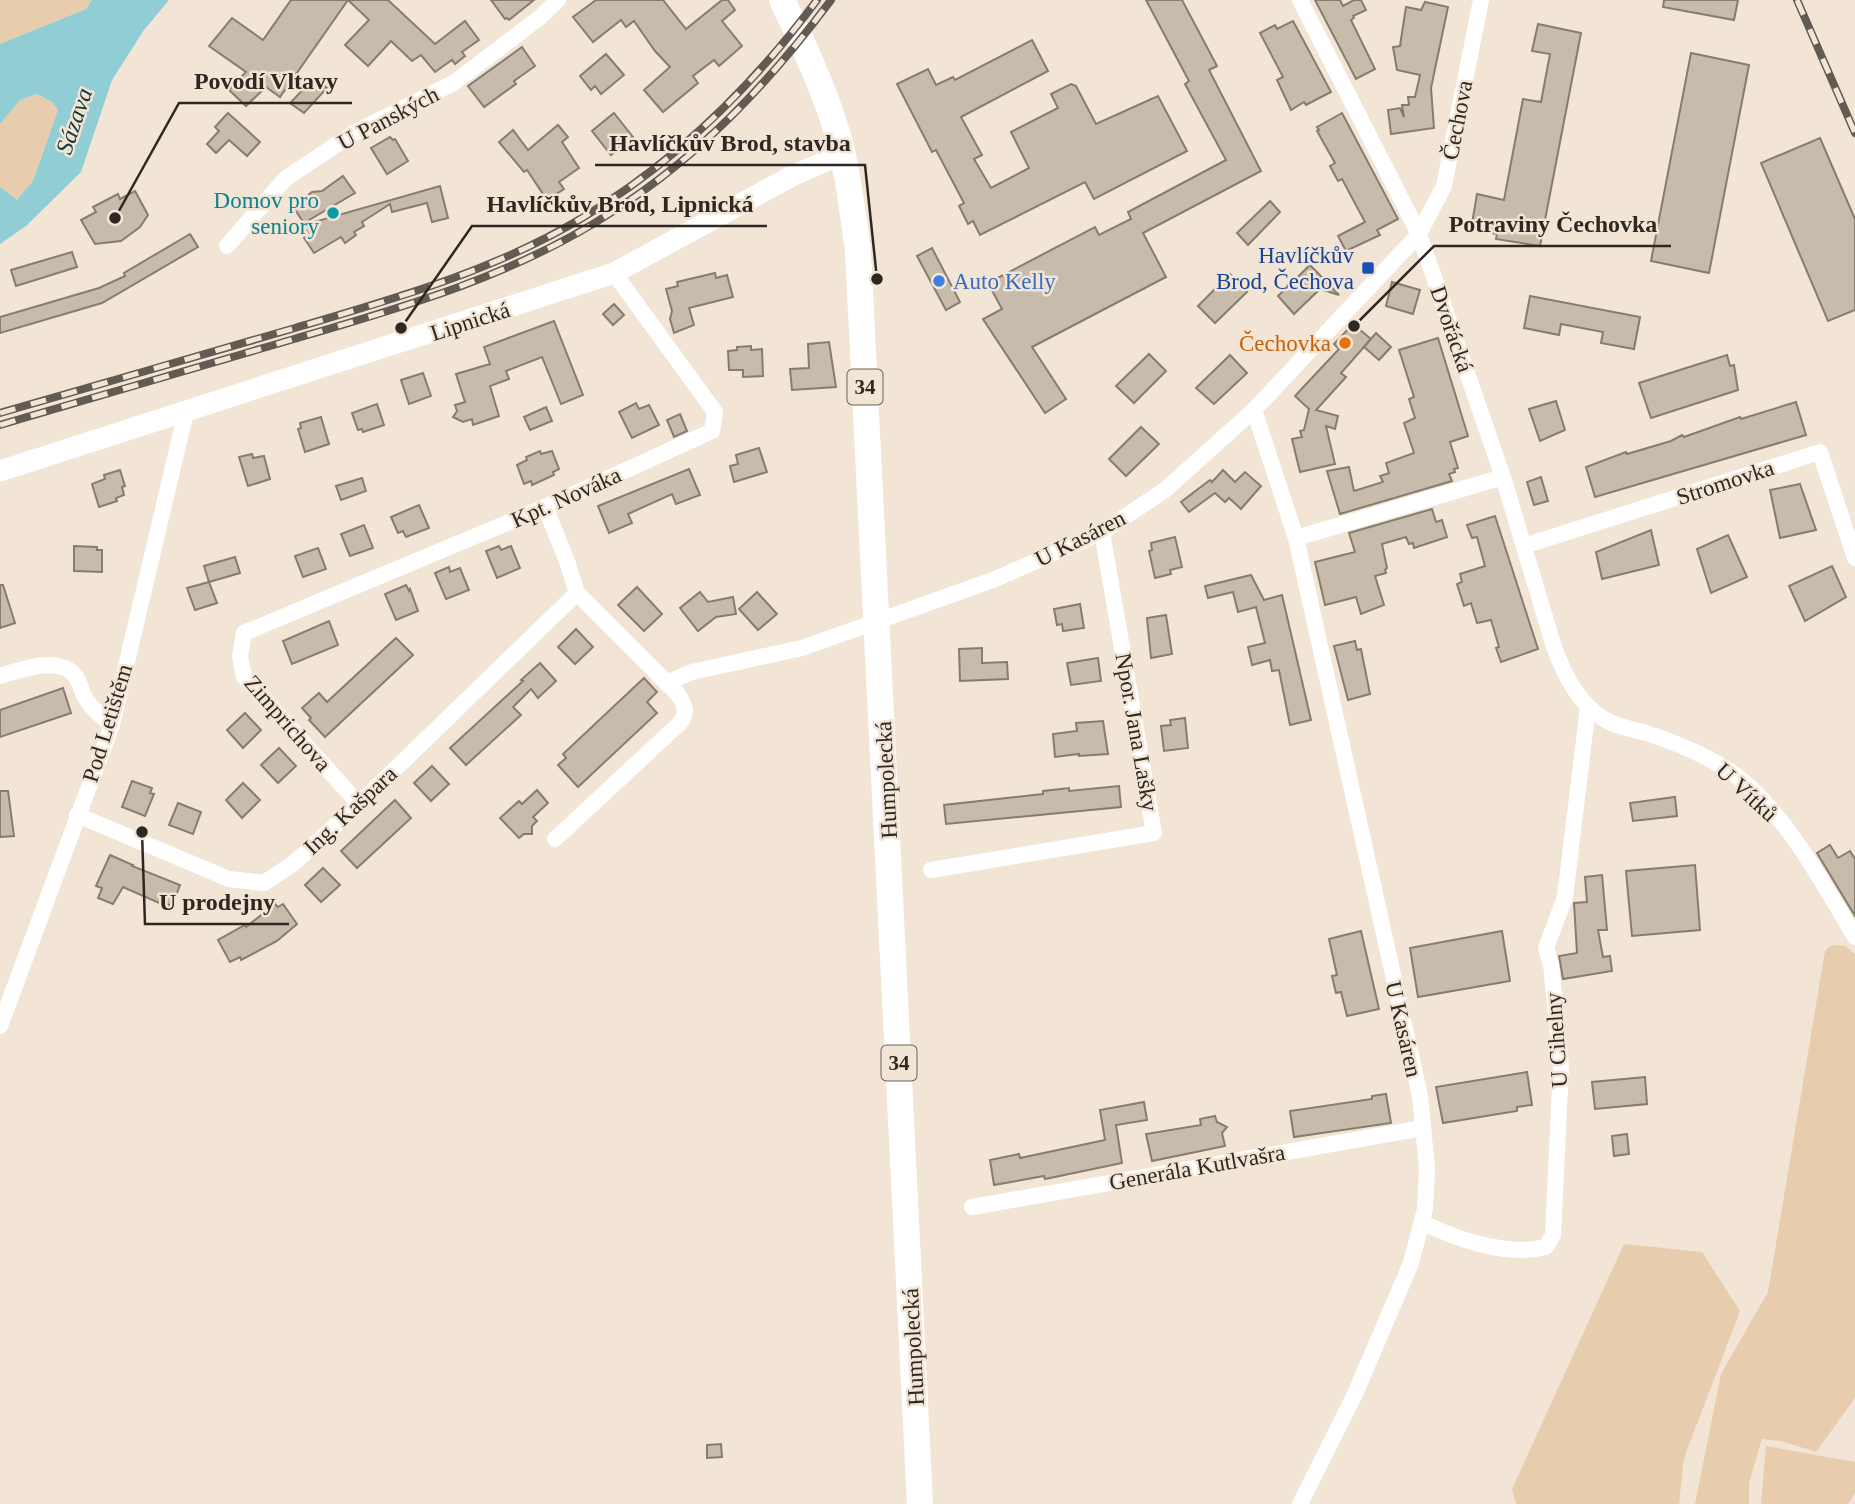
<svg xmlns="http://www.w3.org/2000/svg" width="1855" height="1504" font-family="Georgia,serif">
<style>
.green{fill:#e7cdae}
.water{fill:#90cdd5}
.building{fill:#c7bbac;stroke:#877c6e;stroke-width:2}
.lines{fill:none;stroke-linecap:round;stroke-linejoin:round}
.minor{stroke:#fff;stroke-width:16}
.tertiary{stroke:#fff;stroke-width:21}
.primary{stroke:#fff;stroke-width:26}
.rail-casing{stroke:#625b53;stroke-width:8}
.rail{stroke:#f2e5d5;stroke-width:5;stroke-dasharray:16;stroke-linecap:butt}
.culture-dot{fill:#0f9aa8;stroke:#f2e5d5;stroke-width:2.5}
.transit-dot{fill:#1a4fb4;stroke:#f2e5d5;stroke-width:2.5}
.shop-dot{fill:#3f7fe0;stroke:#f2e5d5;stroke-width:2.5}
.food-dot{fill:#e8710a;stroke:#f2e5d5;stroke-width:2.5}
.labels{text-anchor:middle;stroke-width:5;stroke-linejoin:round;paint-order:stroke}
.shield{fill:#f2e5d5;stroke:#686158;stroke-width:2}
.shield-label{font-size:21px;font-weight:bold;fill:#2d2823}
.street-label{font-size:23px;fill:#2d2823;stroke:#f2e5d5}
.culture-label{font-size:23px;fill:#0d838f;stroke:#f2e5d5;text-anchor:end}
.transit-label{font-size:23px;fill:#164399;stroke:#f2e5d5;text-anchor:end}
.shop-label{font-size:23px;fill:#366cbe;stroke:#f2e5d5;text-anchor:start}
.food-label{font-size:23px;fill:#c56008;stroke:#f2e5d5;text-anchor:end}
.water-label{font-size:24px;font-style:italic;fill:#18373b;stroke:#f2e5d5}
.leader{fill:none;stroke:#2d2823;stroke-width:2.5}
.callout-dot{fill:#2d2823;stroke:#f2e5d5;stroke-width:2.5}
.callout-label{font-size:24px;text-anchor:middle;font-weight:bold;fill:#2d2823;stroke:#f2e5d5;stroke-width:5;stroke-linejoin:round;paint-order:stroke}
</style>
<rect width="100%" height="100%" fill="#f2e5d5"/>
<!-- green -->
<g class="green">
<polygon points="0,0 92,0 86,9 0,44"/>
<polygon points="37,94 52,102 58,110 33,181 17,200 0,187 0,124 20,100"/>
<polygon points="1838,945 1845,946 1855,954 1855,1398 1816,1452 1781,1441 1762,1439 1749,1483 1749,1504 1695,1504 1721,1374 1768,1292 1825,951 1830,946"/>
<polygon points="1624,1244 1702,1252 1740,1311 1684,1458 1679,1504 1516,1504 1512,1489"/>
<polygon points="1766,1446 1855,1462 1855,1493 1848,1504 1761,1504"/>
</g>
<!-- water -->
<polygon class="water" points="92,0 169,0 144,30 112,80 81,172 26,226 0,244 0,187 17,200 33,181 58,110 52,102 37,94 20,100 0,124 0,44 86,9"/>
<!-- building -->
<g class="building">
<polygon points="291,0 388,0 435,44 465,21 479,40 462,52 465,56 455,64 452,60 435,72 421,55 412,61 391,41 368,66 345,45 369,20 348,0 280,97 266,87 246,106 229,90 246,72 209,46 232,18 263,40"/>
<polygon points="491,0 534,0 509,20 507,18 505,19"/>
<polygon points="596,0 663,0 686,29 722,0 728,0 735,10 722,21 742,46 719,66 714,60 693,76 698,83 663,112 644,90 670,67 655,51 634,21 626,27 621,20 593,42 573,17"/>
<polygon points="1146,0 1182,0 1217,66 1209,70 1261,171 1143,233 1166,277 1032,347 1066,399 1045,413 983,319 1002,309 988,283 1095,227 1099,235 1131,219 1128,212 1226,160 1185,84 1189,81"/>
<polygon points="1315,0 1340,0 1343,6 1354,0 1361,0 1366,10 1353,16 1354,18 1351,20 1375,69 1356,79"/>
<polygon points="1664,0 1738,0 1734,20 1663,7"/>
<polygon points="1425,2 1448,7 1431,88 1434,128 1391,134 1388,110 1400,108 1404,117 1402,105 1409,105 1408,97 1415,97 1420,75 1397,70 1393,47 1400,46 1406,7 1421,10"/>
<polygon points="1293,21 1331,92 1306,105 1304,102 1291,110 1277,80 1283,77 1260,33 1275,25 1277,29"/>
<polygon points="1538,24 1581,33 1540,246 1496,239 1497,234 1471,229 1477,194 1504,200 1523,99 1541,102 1550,54 1532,51"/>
<polygon points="1032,40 1048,71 961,117 982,155 974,159 991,188 1029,168 1011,132 1058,108 1051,94 1071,84 1076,86 1096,124 1158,96 1187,151 1094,199 1085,182 980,235 973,221 968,224 959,206 964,203 936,150 932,152 897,84 928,69 936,85 953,77 955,80"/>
<polygon points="522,47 535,66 514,81 516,84 484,107 468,86"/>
<polygon points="1691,53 1749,65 1709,273 1651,261"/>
<polygon points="606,54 624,75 601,94 595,86 591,90 580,76"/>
<polygon points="314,78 327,88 304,113 290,103"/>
<polygon points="228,113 260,142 247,156 229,140 216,153 207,144 219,131 215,127"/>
<polygon points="614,113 633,137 611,155 592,131"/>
<polygon points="1342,113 1398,219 1377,230 1380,235 1346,251 1338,236 1365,222 1342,179 1338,181 1330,166 1335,163 1317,131 1319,130 1317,127"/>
<polygon points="558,125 568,137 562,142 579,168 559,182 564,189 547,200 527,170 524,172 499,142 513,130 528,150"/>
<polygon points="390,137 393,140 395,139 408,161 387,174 371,148"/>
<polygon points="1820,138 1855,219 1855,310 1828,321 1761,163"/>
<polygon points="343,176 355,193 304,223 295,210 301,206 299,202 312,192 322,191"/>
<polygon points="440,186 448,218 432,222 427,203 392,212 390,204 362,222 364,226 354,232 356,235 345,243 341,237 314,253 304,238 306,236 300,226"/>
<polygon points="135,191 148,215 140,227 121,241 95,244 81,220 96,212 93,207 118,194 120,199"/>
<polygon points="1270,201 1280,212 1248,245 1237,233"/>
<polygon points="190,234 198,247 102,303 0,333 0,317 99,288 125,276 124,273"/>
<polygon points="932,248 960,302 946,310 917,256"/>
<polygon points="72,252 77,267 16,286 11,270"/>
<polygon points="1310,265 1339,295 1320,289 1294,314 1278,296"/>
<polygon points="715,273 716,278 727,275 733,297 689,308 694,325 674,333 670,319 672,311 666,289 678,286 677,282"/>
<polygon points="1230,274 1247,292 1215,323 1198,306"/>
<polygon points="1392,282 1420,290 1413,314 1386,306"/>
<polygon points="1530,296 1640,317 1634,349 1601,343 1603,332 1561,324 1559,335 1524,328"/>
<polygon points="614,304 624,315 613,325 603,314"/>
<polygon points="554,321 583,395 561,404 542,357 506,371 509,379 490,386 499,416 473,425 472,419 463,422 453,417 457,411 455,405 465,402 456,374 490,364 484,347"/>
<polygon points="1353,324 1371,339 1341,373 1346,377 1316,410 1338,416 1335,429 1326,426 1335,464 1300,472 1292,439 1302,437 1300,431 1304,430 1309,409 1295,396 1339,349 1334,344"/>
<polygon points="1376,333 1391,347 1379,360 1364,347"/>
<polygon points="1438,338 1468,436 1450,442 1458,468 1454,469 1455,472 1449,474 1452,481 1340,514 1327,471 1349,467 1354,491 1383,482 1380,476 1389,473 1386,463 1414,453 1404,423 1415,418 1409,399 1414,397 1399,350"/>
<polygon points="829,342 836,387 792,390 790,369 809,368 808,344"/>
<polygon points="751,346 751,350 762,349 763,376 743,377 743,370 729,370 728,351 737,350 737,347"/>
<polygon points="1149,354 1166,371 1134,403 1116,386"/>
<polygon points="1230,355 1247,373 1214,404 1196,388"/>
<polygon points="1727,355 1730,366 1734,365 1738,390 1651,418 1639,383"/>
<polygon points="423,373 431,396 409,404 401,380"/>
<polygon points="1556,401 1565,430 1540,441 1529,409"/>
<polygon points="1796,402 1806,435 1595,497 1586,467 1626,452 1627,454 1671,441 1682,435 1684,437 1740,417 1741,419"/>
<polygon points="636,403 639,409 649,405 659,425 632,438 619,412"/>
<polygon points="377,404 384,425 363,432 362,429 358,430 352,413"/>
<polygon points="546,407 552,421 530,430 524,417"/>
<polygon points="680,414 687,431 674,437 667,420"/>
<polygon points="321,417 329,444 305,452 298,429 301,428 300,423"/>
<polygon points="1141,427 1159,444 1126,476 1109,459"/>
<polygon points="759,448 767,472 734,482 730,466 738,464 736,455"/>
<polygon points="540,451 541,454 552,451 559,469 553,472 554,475 532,485 531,481 524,484 517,465 527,460 526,457"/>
<polygon points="252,454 253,458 264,456 270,479 248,486 239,457"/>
<polygon points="689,469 700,495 676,504 672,494 628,514 632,523 609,533 598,506"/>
<polygon points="120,470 125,486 122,487 124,495 116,498 117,501 99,507 92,484 105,479 104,475"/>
<polygon points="1223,470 1235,482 1245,472 1261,486 1241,509 1229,498 1225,502 1215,493 1189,512 1181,502 1210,480 1212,482"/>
<polygon points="1541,477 1548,501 1534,505 1527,482"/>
<polygon points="362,478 366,491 341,500 336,486"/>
<polygon points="1800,484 1816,530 1780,538 1770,490"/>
<polygon points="419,505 429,528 406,537 403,531 398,533 391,517"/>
<polygon points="1432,509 1436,522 1442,520 1447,537 1414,548 1413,543 1409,544 1406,537 1382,544 1387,568 1385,570 1386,573 1375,576 1384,605 1361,614 1356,597 1325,605 1315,562 1355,552 1349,533"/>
<polygon points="1495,516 1538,649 1501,662 1496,648 1499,647 1491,620 1477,623 1471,603 1464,606 1457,584 1462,582 1460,574 1485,566 1477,537 1472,538 1467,525"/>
<polygon points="364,525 373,548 350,556 341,534"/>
<polygon points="1651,530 1659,565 1602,579 1596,552"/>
<polygon points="1728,535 1747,577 1711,593 1697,549"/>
<polygon points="1175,537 1182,567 1170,570 1171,574 1155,578 1149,551 1152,550 1151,543"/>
<polygon points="74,546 97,547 97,550 102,550 102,572 74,571"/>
<polygon points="499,546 501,550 511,546 520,568 497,578 486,551"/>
<polygon points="318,548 326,569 303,577 295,556"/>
<polygon points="235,557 240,573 209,582 204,566"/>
<polygon points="1832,566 1846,597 1805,621 1789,586"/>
<polygon points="449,567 450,572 460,568 469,590 446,599 435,573"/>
<polygon points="1251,575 1264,600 1282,595 1311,720 1290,725 1279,670 1272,671 1270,660 1252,665 1248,647 1265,643 1256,607 1238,612 1233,592 1208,598 1205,586"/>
<polygon points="209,582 217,603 195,610 187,588"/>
<polygon points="0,585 3,585 15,623 0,628"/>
<polygon points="406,585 409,591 410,589 418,611 396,620 385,594"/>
<polygon points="637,587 662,614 644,631 618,605"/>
<polygon points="700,592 708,602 733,597 736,614 716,617 698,631 680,608"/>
<polygon points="757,592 777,614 758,630 739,609"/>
<polygon points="1080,604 1084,628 1063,631 1062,624 1057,625 1054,609"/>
<polygon points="1166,615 1172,654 1151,658 1147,618"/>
<polygon points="329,621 338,645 292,664 283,641"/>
<polygon points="576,629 593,647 575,664 558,647"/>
<polygon points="396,638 413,655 325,737 309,720 311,718 302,708 319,693 327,702"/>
<polygon points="1355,641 1357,650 1361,649 1370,694 1348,700 1334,646"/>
<polygon points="982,648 982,663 1007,662 1008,679 960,681 959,649"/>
<polygon points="1098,658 1101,681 1071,685 1067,663"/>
<polygon points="540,663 556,681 538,698 531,689 513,707 521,715 466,765 450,748 523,681 521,680"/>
<polygon points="644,678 657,692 647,702 657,713 578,787 558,765 566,758 563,754"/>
<polygon points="63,688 71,713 0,737 0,710"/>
<polygon points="245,713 261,730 243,748 227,730"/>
<polygon points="1185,718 1188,748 1164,751 1161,726 1171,725 1170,720"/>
<polygon points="1103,721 1108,754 1079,756 1079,754 1055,757 1053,734 1077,731 1076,723"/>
<polygon points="279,748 296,766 278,783 261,765"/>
<polygon points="432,766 449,784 431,801 414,783"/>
<polygon points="132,781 152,788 150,793 154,794 145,816 122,807"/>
<polygon points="243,783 260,800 242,818 226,800"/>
<polygon points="1119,786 1121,807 946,824 944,805 1043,794 1043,791 1069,788 1069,791"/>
<polygon points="537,790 548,803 533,817 537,821 532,826 532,834 524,834 519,838 500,818 519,801 522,804"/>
<polygon points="0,791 8,791 14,836 0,837"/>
<polygon points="1675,797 1677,816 1633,821 1630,803"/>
<polygon points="395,800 411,818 357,868 341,851"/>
<polygon points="178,803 201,812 193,834 169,825"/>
<polygon points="1830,845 1838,858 1850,851 1855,859 1855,916 1817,853"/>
<polygon points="110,855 133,865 132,866 180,885 172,906 160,901 159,903 123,887 113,904 98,898 102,888 96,886"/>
<polygon points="1695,865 1700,930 1632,936 1626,871"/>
<polygon points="323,868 340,885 321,902 305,885"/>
<polygon points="1602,875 1607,930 1598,930 1603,957 1610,956 1612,971 1563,979 1559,956 1577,953 1574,903 1587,902 1585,877"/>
<polygon points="275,904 278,907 283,904 297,924 277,941 241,960 240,957 230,962 218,940 245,925 246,927"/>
<polygon points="1361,931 1379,1009 1347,1016 1341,992 1336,993 1332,976 1337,975 1329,939"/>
<polygon points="1502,931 1510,981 1418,997 1410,948"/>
<polygon points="1527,1072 1532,1105 1517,1107 1517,1111 1443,1123 1436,1087"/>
<polygon points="1645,1077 1647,1104 1595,1109 1592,1082"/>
<polygon points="1386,1094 1391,1123 1294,1137 1290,1111 1372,1099 1372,1096"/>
<polygon points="1144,1102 1147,1120 1116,1125 1122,1163 1045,1179 1044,1176 994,1185 990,1160 1019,1154 1020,1158 1105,1140 1100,1110"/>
<polygon points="1215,1116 1217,1122 1227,1127 1222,1133 1225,1146 1152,1161 1146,1134 1201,1125 1200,1119"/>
<polygon points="1627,1134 1629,1154 1614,1156 1612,1136"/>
<polygon points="721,1444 722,1457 707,1458 707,1445"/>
</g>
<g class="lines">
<!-- minor -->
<g class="minor">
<path d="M1300 0 1419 234 1503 477 1554 647C1564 674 1577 701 1601 717 1613 726 1632 729 1646 733 1677 743 1707 755 1734 774 1785 812 1823 883 1855 937"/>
<polyline points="227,246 286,178 354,133 455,82 539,18 558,0"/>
<polyline points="1254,410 1296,538 1420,1096 1427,1169 1425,1209 1411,1263 1355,1394 1300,1504"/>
<path d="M545 507 567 561 577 593 677 693C684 703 689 712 680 723L555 839"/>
<polyline points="1296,538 1503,477"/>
<polyline points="1524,546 1820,452 1855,558"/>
<path d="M0 676C19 670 50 659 69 670 81 677 80 693 88 702 94 711 104 718 112 725"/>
<polyline points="666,683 692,672 802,648 993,580 1102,532 1165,490 1254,410 1419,234 1444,186 1481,0"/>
<polyline points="359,804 244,677 240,656 244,633 545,507 712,431 715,412 614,273"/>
<polyline points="77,815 229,879 264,883 294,863 359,804 577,593"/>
<polyline points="931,870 1154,833 1102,532"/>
<polyline points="0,1026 112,725 186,412"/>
<polyline points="972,1207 1423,1128"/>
<path d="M1422 1222C1455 1239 1508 1257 1546 1247L1553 1235 1561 1067 1551 964 1546 948 1565 897 1588 707"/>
</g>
<!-- tertiary -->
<polyline class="tertiary" points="0,471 614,273 792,176 842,154"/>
<!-- primary -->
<path class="primary" d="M782 0C802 42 822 84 836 129 848 169 852 210 858 251L920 1504"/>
<!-- rail casing -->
<g class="rail-casing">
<g id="rail">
<polyline points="1797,0 1855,133"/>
<path d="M0 413C98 385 197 356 295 328 393 299 494 271 582 218 676 162 752 87 817 0"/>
<path d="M0 425C98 396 196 368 294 339 404 307 516 275 612 212 700 156 769 83 831 0"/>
</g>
</g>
<!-- rail -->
<use href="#rail" class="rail"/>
</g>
<!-- markers -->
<circle class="culture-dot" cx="333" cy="213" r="7"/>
<rect class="transit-dot" x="1361" y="261" width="14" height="14" rx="3.5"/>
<circle class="shop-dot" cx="939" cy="281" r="7"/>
<circle class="food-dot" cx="1345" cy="343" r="7"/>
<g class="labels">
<!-- shield labels -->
<g class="shield">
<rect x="847.5" y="369.5" width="35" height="35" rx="5"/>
<rect x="881.5" y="1045.5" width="35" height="35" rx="5"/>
</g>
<g class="shield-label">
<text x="865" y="394">34</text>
<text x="899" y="1070">34</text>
</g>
<!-- street labels -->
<g class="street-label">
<text transform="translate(388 118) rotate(-28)" y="8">U Panských</text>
<text transform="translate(1457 120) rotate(-79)" y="8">Čechova</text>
<text transform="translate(470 321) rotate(-18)" y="8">Lipnická</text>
<text transform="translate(1452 329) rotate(71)" y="8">Dvořácká</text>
<text transform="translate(1725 482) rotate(-18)" y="8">Stromovka</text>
<text transform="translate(566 497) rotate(-24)" y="8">Kpt. Nováka</text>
<text transform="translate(1080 538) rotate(-27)" y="8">U Kasáren</text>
<text transform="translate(107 723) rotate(-73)" y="8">Pod Letištěm</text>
<text transform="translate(288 723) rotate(49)" y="8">Zimprichova</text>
<text transform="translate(1137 732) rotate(80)" y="8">Npor. Jana Lašky</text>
<text transform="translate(886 780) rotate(-93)" y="8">Humpolecká</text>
<text transform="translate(1747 792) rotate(43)" y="8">U Vítků</text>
<text transform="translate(350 810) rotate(-43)" y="8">Ing. Kašpara</text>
<text transform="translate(1404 1029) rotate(77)" y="8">U Kasáren</text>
<text transform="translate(1556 1040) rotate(-94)" y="8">U Cihelny</text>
<text transform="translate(1197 1167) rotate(-10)" y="8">Generála Kutlvašra</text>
<text transform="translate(913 1347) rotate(-93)" y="8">Humpolecká</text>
</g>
<!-- culture labels -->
<g class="culture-label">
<text x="319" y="208">Domov pro<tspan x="319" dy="26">seniory</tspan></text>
</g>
<!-- transit labels -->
<g class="transit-label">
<text x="1354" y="263">Havlíčkův<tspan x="1354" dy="26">Brod, Čechova</tspan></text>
</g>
<!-- shop labels -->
<g class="shop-label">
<text x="953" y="289">Auto Kelly</text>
</g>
<!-- food labels -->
<g class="food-label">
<text x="1331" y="351">Čechovka</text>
</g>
<!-- water labels -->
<g class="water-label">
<text transform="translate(74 121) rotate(-71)" y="8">Sázava</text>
</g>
</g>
<!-- callouts -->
<path class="leader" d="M115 218L179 103H352M877 279L865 165H595M401 328L472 226H767M1354 326L1434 246H1671M142 832L145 924H289"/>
<g class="callout-dot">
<circle cx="115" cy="218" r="7"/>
<circle cx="877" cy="279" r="7"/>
<circle cx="401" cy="328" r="7"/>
<circle cx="1354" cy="326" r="7"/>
<circle cx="142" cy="832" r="7"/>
</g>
<g class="callout-label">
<text x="266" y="89">Povodí Vltavy</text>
<text x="730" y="151">Havlíčkův Brod, stavba</text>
<text x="620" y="212">Havlíčkův Brod, Lipnická</text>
<text x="1553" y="232">Potraviny Čechovka</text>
<text x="217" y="910">U prodejny</text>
</g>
</svg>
